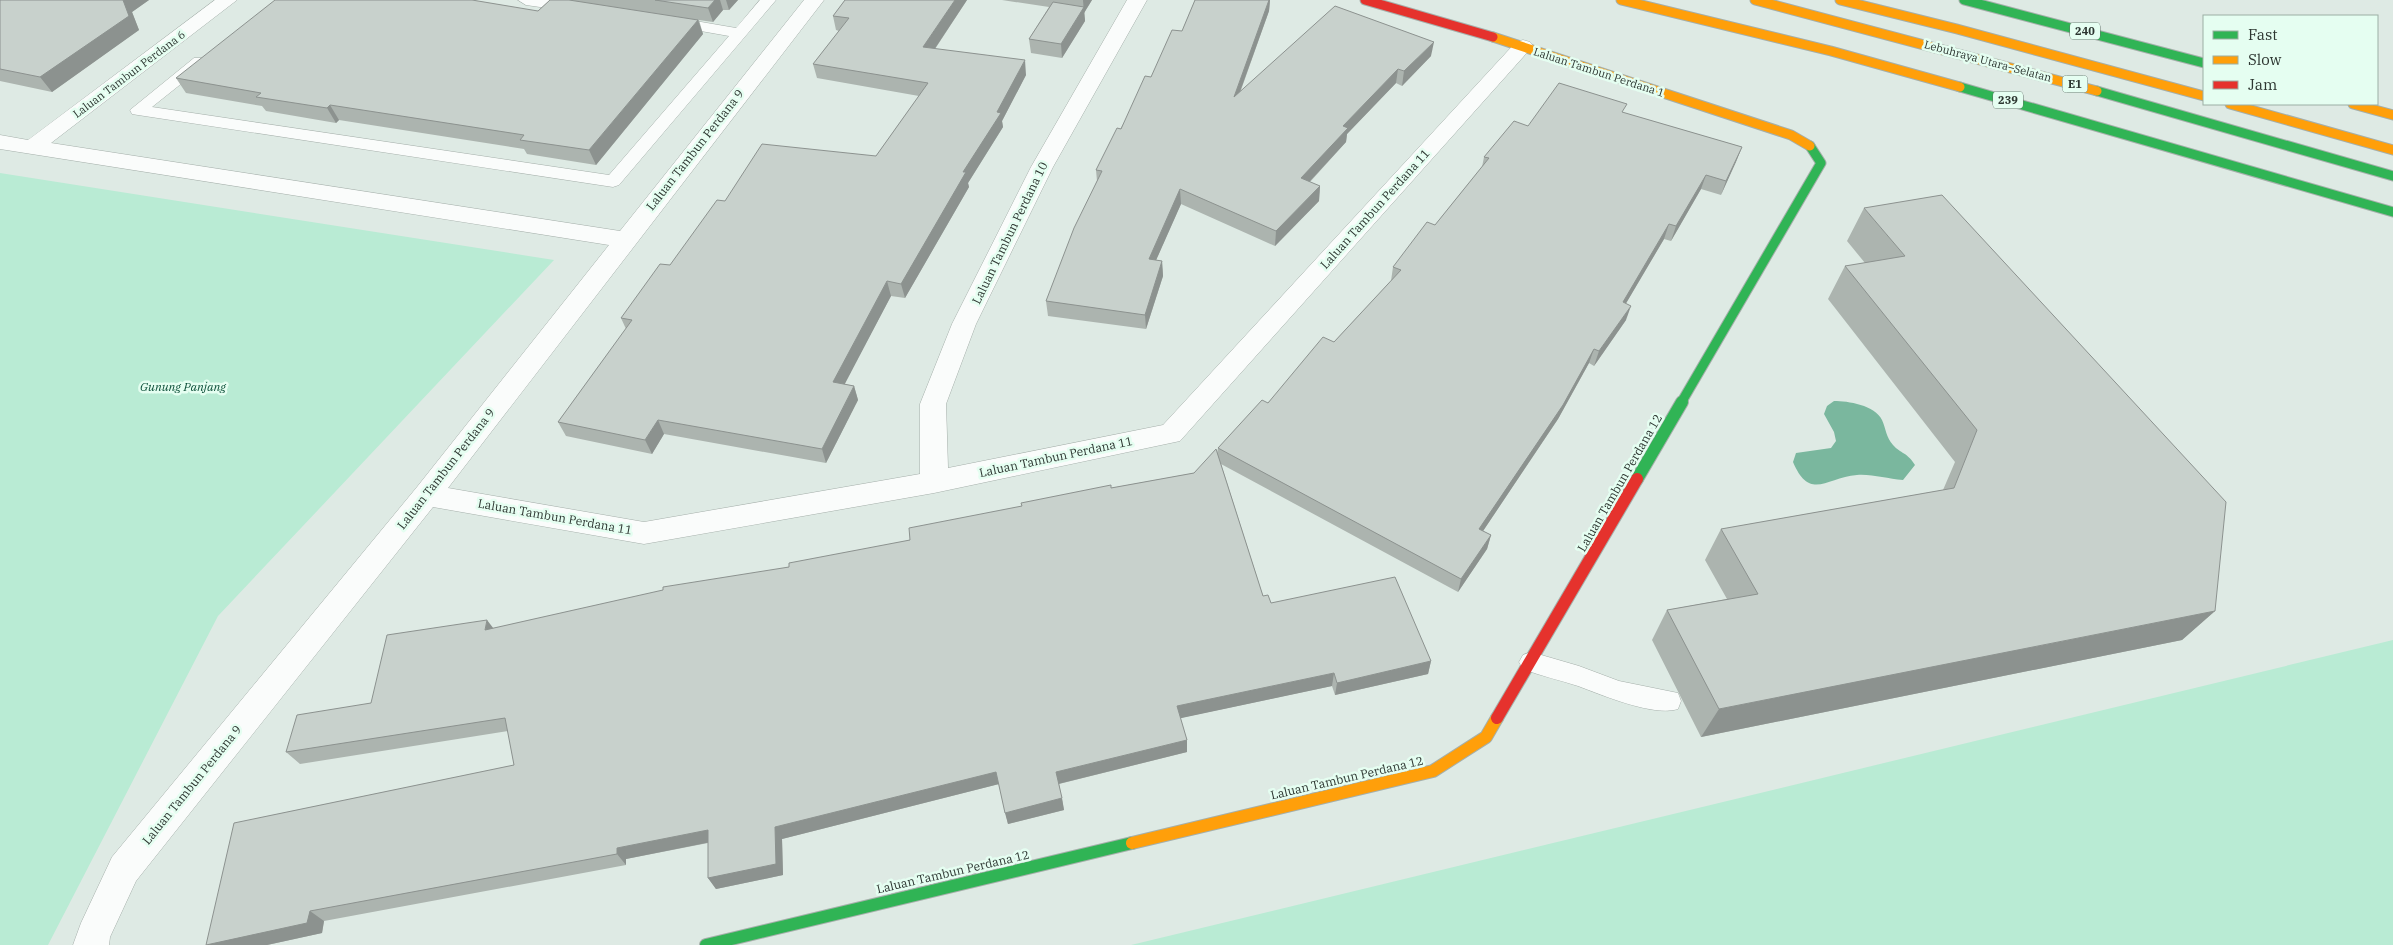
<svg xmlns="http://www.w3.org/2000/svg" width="2393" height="945" font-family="'IBM Plex Serif',serif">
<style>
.green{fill:#b9ebd4}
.water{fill:#7ab79e}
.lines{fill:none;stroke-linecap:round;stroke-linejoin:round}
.lane-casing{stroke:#a5afaa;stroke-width:1}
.street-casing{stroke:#a5afaa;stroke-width:1}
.fast-far1-casing{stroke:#a5afaa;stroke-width:11}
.fast-casing{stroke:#a5afaa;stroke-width:14}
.slow-far1-casing{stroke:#a5afaa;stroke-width:11}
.slow-casing{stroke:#a5afaa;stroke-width:14}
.jam-far1-casing{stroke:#a5afaa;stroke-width:11}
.jam-casing{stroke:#a5afaa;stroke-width:14}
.lane{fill:#fafcfb;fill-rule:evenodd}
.street{fill:#fafcfb;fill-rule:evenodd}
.fast-far1{stroke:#30b455;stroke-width:9}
.fast{stroke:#30b455;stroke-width:12}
.slow-far1{stroke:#ff9f0a;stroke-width:9}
.slow{stroke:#ff9f0a;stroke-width:12}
.jam-far1{stroke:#e5322d;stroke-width:9}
.jam{stroke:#e5322d;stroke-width:12}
.wall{fill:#acb4af}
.shaded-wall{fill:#8c928f}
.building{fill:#c8d1cc;stroke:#8c928f}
.labels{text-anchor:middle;stroke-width:5;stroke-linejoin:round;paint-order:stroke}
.shield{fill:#e5fef1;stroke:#64726b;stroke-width:1}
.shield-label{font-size:11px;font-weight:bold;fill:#2d3631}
.far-street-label{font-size:11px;fill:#2d3631;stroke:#e5fef1}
.street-label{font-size:12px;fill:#2d3631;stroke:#e5fef1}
.park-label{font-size:12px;font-style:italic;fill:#0d5039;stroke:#e5fef1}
</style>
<rect width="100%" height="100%" fill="#deeae4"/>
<!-- green -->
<g class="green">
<polygon points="0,173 554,260 218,616 48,945 0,945"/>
<polygon points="2393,640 2393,945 1131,945"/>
</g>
<!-- water -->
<path class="water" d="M1834 401C1848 401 1875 405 1882 420 1886 429 1886 437 1893 445 1901 454 1907 452 1915 465L1903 480C1887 479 1873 474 1857 475 1827 477 1810 502 1793 462L1796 453 1831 448 1836 441 1834 432 1824 414 1827 406Z"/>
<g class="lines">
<!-- lane casing -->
<g class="lane-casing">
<g id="lane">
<polygon points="518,0 558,0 580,4 583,7 575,12 526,5"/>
<polygon points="760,0 776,0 619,185 613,187 138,115 132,114 130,110 194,58 206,58 208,61 206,64 152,107 609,175 729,36 667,25 664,22 667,19 672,17 736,28"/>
<path d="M1531 652 1579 666 1619 681 1678 693 1681 701 1678 709C1654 717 1602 695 1578 686 1560 680 1541 676 1523 669L1519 662 1523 655Z"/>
</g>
</g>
<!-- street casing -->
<g class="street-casing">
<polygon id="street" points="215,0 237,0 51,143 620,231 804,0 824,0 448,488 644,522 920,474 920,404 952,324 1031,167 1127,0 1147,0 1053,167 976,324 946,404 948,468 1163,425 1516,42 1523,40 1530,42 1533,46 1180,441 934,493 644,544 433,507 136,881 110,937 109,945 73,945 81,923 112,857 417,487 609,245 0,149 0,135 28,140"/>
</g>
<!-- fast-far1 casing -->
<g class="fast-far1-casing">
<g id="fast-far1">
<polyline points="1964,0 2204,63"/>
<polyline points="1960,87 2393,212"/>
<polyline points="2097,91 2393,176"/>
<polyline points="1681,403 1821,163 1810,146"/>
</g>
</g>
<!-- fast casing -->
<g class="fast-casing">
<g id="fast">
<polyline points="1637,479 1682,402"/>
<polyline points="706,945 1132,843"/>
</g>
</g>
<!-- slow-far1 casing -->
<g class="slow-far1-casing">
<g id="slow-far1">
<polyline points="1621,0 1831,51 1960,87"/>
<polyline points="1755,0 2097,91"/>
<polyline points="1840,0 1957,29 2204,96"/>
<polyline points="1493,37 1791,135 1810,146"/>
<polyline points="2230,104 2393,150"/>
<polyline points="2353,104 2393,115"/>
</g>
</g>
<!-- slow casing -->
<g class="slow-casing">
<polyline id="slow" points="1132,843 1433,771 1486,737 1497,718"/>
</g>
<!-- jam-far1 casing -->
<g class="jam-far1-casing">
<polyline id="jam-far1" points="1365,0 1493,37"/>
</g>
<!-- jam casing -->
<g class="jam-casing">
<polyline id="jam" points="1497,718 1637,479"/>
</g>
<!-- lane -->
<use href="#lane" class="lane"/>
<!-- street -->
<use href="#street" class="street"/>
<!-- fast-far1 -->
<use href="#fast-far1" class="fast-far1"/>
<!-- fast -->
<use href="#fast" class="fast"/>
<!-- slow-far1 -->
<use href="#slow-far1" class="slow-far1"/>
<!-- slow -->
<use href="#slow" class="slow"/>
<!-- jam-far1 -->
<use href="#jam-far1" class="jam-far1"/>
<!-- jam -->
<use href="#jam" class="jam"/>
</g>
<!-- wall -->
<g class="wall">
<polygon points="0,0 149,0 132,12 139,30 52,92 0,81"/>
<polygon points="550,0 738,0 729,10 723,10 713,22 699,20 703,34 596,165 527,154 524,149 339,120 336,123 266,111 262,106 186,93 176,78 538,11"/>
<polygon points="845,0 967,0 935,49 1026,75 1002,121 1003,127 968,183 969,187 905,298 891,296 844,384 854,386 858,400 826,463 664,434 652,454 566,436 558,422 626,329 621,318 670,265 725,201 876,156 919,96 817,78 813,64 839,31 836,30 833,16"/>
<polygon points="1002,0 1092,0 1084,13 1085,21 1062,58 1031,53 1029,39 1049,7"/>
<polygon points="1195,0 1270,0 1269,11 1241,90 1431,56 1402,86 1396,83 1347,134 1346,142 1310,182 1320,186 1319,201 1275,246 1181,204 1156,260 1162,261 1163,276 1146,329 1048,316 1046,301 1097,181 1096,170 1151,77 1182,31"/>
<polygon points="1624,113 1742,147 1721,195 1701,189 1671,241 1664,239 1626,303 1626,320 1594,366 1589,363 1558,419 1483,531 1491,535 1487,549 1458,592 1221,464 1263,596 1271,603 1431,661 1428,674 1335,695 1332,686 1180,718 1187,740 1187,752 1059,784 1064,810 1008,824 999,784 782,839 783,875 716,889 708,878 708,843 626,859 626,865 324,921 322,933 267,945 206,945 514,765 508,731 300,764 286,752 371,703 494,628 789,567 910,540 1022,506 1111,488 1194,473 1217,453 1218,448 1334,342 1391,281 1393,267 1435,225 1482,167 1484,157 1528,126"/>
<polygon points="1864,208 2215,611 2182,640 1701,737 1652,640 1667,610 1727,599 1705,560 1721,529 1943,490 1955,462 1828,299 1845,266 1865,263 1847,241"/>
</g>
<!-- shaded-wall -->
<g class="shaded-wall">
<polygon points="123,0 149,0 132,12 139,30 52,92 40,77"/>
<polygon points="715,0 720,0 723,10 713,22 708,8"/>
<polygon points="726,0 738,0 729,10"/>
<polygon points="955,0 967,0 926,62 923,47"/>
<polygon points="1083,0 1092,0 1084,13"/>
<polygon points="1269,0 1270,0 1269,11 1233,111 1234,97"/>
<polygon points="1084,7 1085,21 1062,58 1061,44"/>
<polygon points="698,20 703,34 596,165 589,150"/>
<polygon points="1434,42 1431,56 1402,86 1404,71"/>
<polygon points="1025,60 1026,75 1002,121 1003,127 968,183 969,187 905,298 901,284"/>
<polygon points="1398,69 1396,83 1347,134 1346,142 1299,193 1301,178 1343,126"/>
<polygon points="330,105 339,120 336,123 327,108"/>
<polygon points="1742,147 1736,162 1721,195 1726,181"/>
<polygon points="1706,175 1701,189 1671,241 1676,226"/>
<polygon points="1320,186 1319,201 1275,246 1276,231"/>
<polygon points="1180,189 1181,204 1150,274 1149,259"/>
<polygon points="1669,224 1664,239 1618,317 1623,302"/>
<polygon points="1162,261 1163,276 1146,329 1145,315"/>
<polygon points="887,281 891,296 838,397 833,382"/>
<polygon points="1631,306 1626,320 1594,366 1599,351"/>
<polygon points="1594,349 1589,363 1558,419 1475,543 1479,529"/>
<polygon points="854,386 858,400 826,463 822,449"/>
<polygon points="658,420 664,434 652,454 645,440"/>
<polygon points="1491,535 1487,549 1458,592 1461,579"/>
<polygon points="2215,611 2182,640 1701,737 1719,709"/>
<polygon points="487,620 497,633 485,630"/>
<polygon points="1431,661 1428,674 1335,695 1337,683"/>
<polygon points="1334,673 1332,686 1177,719 1177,706"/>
<polygon points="1187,740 1187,752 1058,784 1056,772"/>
<polygon points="996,772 999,784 782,839 783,875 716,889 708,878 775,827"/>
<polygon points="1062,798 1064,810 1008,824 1005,813"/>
<polygon points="708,830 716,841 626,859 626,865 617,854 617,848"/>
<polygon points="310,911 324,921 322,933 267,945 206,945"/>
</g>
<!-- building -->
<g class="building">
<polygon points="0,0 123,0 129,16 40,77 0,69"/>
<polygon points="275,0 472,0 538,11 550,0 569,0 698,20 589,150 520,140 524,135 330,105 327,108 256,97 261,93 176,78"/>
<polygon points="655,0 715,0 708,8"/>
<polygon points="845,0 955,0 923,47 1025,60 997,112 1001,113 963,172 966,172 901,284 887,281 833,382 854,386 822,449 658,420 645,440 558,422 632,320 621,318 660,264 670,265 717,200 725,201 762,144 876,156 928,83 813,64 849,18 833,16"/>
<polygon points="1195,0 1269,0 1234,97 1335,6 1434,42 1404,71 1398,69 1343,126 1348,128 1301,178 1320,186 1276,231 1180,189 1149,259 1162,261 1145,315 1046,301 1074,228 1102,171 1096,170 1117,128 1121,129 1145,76 1151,77 1172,30 1182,31"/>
<polygon points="1053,2 1084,7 1061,44 1029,39"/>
<polygon points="1559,83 1627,104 1622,112 1742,147 1726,181 1706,175 1676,226 1669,224 1623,302 1631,306 1599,351 1594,349 1563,405 1479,529 1491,535 1461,579 1218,448 1262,400 1268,403 1323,337 1334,342 1401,270 1393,267 1427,222 1435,225 1489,158 1484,157 1514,121 1528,126"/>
<polygon points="1942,195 2226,502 2215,611 1719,709 1667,610 1758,594 1721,529 1954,488 1977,430 1845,266 1905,256 1864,208"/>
<polygon points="1216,449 1263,596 1268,595 1271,603 1395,577 1431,661 1337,683 1334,673 1177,706 1187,740 1056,772 1062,798 1005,813 996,772 775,827 776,864 708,878 708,830 617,848 617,854 310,911 307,923 206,945 234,823 514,765 505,718 286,752 297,715 371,703 387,635 487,620 485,630 663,590 663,587 789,567 789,563 910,540 909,528 1022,506 1021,503 1111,485 1111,488 1194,473"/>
</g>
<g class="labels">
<!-- shield labels -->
<g class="shield">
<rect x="2070" y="22.5" width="30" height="17" rx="4"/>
<rect x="2062.5" y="75.5" width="25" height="17" rx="4"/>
<rect x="1993" y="91.5" width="30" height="17" rx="4"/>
</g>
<g class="shield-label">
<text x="2085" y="35">240</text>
<text x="2075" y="88">E1</text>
<text x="2008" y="104">239</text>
</g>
<!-- far-street labels -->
<g class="far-street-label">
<text transform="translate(1988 61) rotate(15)" y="4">Lebuhraya Utara–Selatan</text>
<text transform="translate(1599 72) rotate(18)" y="4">Laluan Tambun Perdana 1</text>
<text transform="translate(129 74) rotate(-37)" y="4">Laluan Tambun Perdana 6</text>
</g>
<!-- street labels -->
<g class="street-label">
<text transform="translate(695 150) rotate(-52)" y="4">Laluan Tambun Perdana 9</text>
<text transform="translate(1375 209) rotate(-48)" y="4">Laluan Tambun Perdana 11</text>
<text transform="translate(1010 233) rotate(-64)" y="4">Laluan Tambun Perdana 10</text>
<text transform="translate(1056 457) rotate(-12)" y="4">Laluan Tambun Perdana 11</text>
<text transform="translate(446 469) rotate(-52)" y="4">Laluan Tambun Perdana 9</text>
<text transform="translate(1620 483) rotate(-60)" y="4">Laluan Tambun Perdana 12</text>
<text transform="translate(555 517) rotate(10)" y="4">Laluan Tambun Perdana 11</text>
<text transform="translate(1347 778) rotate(-13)" y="4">Laluan Tambun Perdana 12</text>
<text transform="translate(192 785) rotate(-51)" y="4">Laluan Tambun Perdana 9</text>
<text transform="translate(953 872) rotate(-13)" y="4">Laluan Tambun Perdana 12</text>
</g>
<!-- park labels -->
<g class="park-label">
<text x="183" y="391">Gunung Panjang</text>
</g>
</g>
<!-- legend -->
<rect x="2203" y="15" width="175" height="90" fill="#e5fef1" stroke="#9baea4"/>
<rect x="2213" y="31" width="25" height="8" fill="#30b455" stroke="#9baea4"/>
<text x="2248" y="40" font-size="15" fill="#2d3631">Fast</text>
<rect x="2213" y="56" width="25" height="8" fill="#ff9f0a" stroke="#9baea4"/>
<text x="2248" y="65" font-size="15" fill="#2d3631">Slow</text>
<rect x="2213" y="81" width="25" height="8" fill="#e5322d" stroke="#9baea4"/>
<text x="2248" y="90" font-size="15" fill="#2d3631">Jam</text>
</svg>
